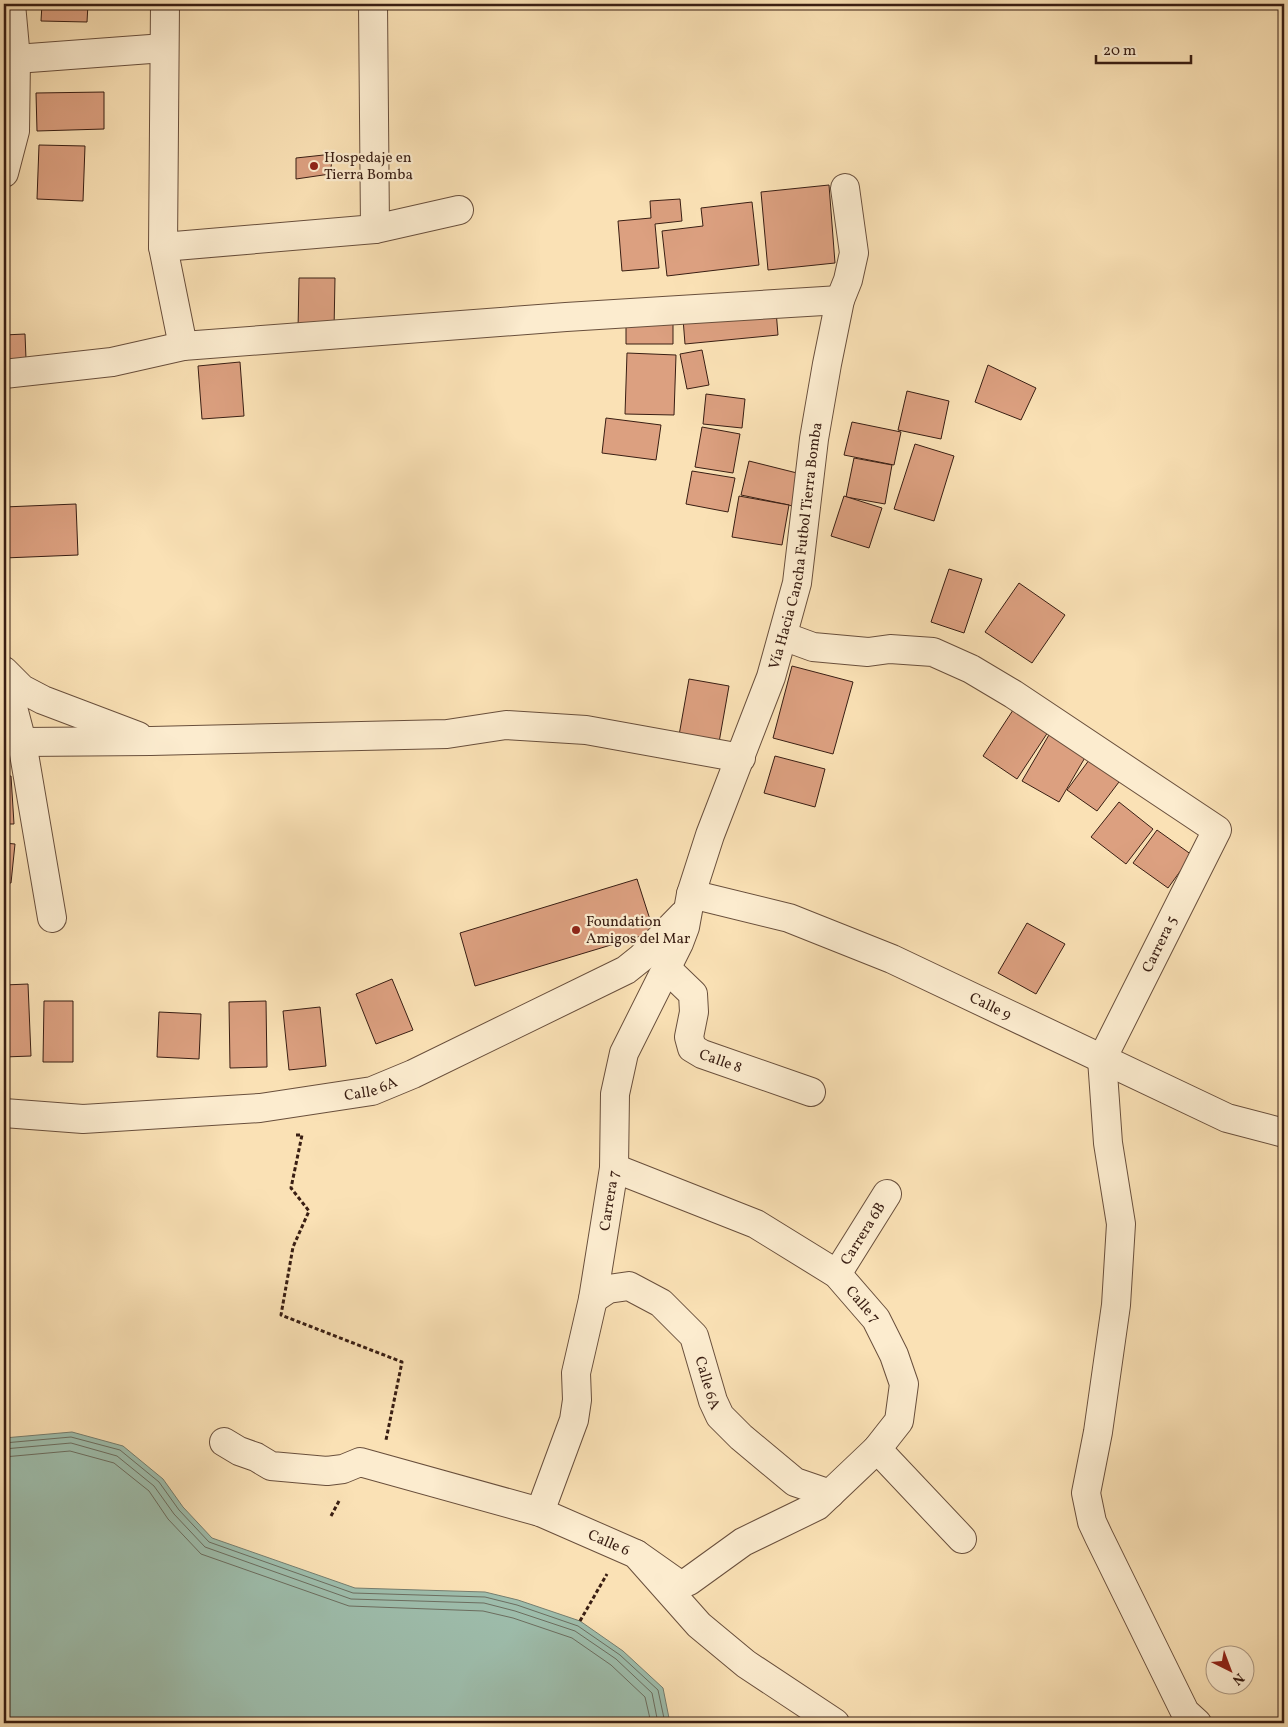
<svg xmlns="http://www.w3.org/2000/svg" width="1288" height="1727" font-family="Vollkorn,serif">
<style>
.water{fill:#9ebead;stroke:#767e6f}
.lines{fill:none;stroke-linecap:round;stroke-linejoin:round}
.shore{stroke:#6c6e60;stroke-width:1}
.building{fill:#dca080;stroke:#391e13}
.minor-casing{stroke:#694f3c;stroke-width:30}
.path{stroke:#391e13;stroke-width:3;stroke-dasharray:4 2.5;stroke-linecap:butt}
.minor{stroke:#fceccf;stroke-width:28}
.poi-dot{fill:#8f2418;stroke:#fceccf;stroke-width:2}
.labels{text-anchor:middle;stroke-width:4.5;stroke-linejoin:round;paint-order:stroke}
.poi-label{font-size:15px;fill:#391e13;stroke:#fceccf;text-anchor:start}
.street-label{font-size:15px;fill:#391e13;stroke:#fceccf}
</style>
<rect width="100%" height="100%" fill="#fae1b5"/>
<filter id="stains"><feTurbulence type="fractalNoise" baseFrequency=".004" numOctaves="4"/><feColorMatrix values="0 0 0 0 .2 0 0 0 0 .09 0 0 0 0 .02 0 0 0 .5 -.17"/></filter>
<radialGradient id="worn" r=".72"><stop offset=".6" stop-color="#630" stop-opacity="0"/><stop offset="1" stop-color="#630" stop-opacity=".3"/></radialGradient>
<!-- water -->
<polygon class="water" points="72,1432 123,1446 163,1479 183,1507 212,1538 355,1588 485,1592 518,1600 580,1621 623,1651 663,1688 670,1723 4,1723 4,1438"/>
<g class="lines">
<!-- shore -->
<g class="shore">
<polyline points="4,1443 71,1437 120,1450 159,1482 179,1510 209,1542 353,1593 485,1597 517,1605 578,1626 620,1655 658,1690 665,1723"/>
<polyline points="4,1449 71,1443 117,1456 154,1486 174,1514 205,1547 351,1599 484,1603 515,1611 575,1631 616,1659 652,1693 658,1723"/>
<polyline points="4,1457 70,1451 114,1463 149,1491 168,1519 201,1554 349,1606 483,1611 513,1618 572,1638 611,1665 645,1697 651,1723"/>
</g>
</g>
<!-- building -->
<g class="building">
<polygon points="42,4 88,4 87,22 41,21"/>
<polygon points="104,92 104,129 37,131 36,93"/>
<polygon points="39,145 85,146 83,201 37,199"/>
<polygon points="333,154 330,174 296,179 296,158"/>
<polygon points="829,185 835,263 768,270 761,192"/>
<polygon points="680,199 682,221 655,224 659,268 622,271 618,221 651,218 650,201"/>
<polygon points="752,202 759,265 667,276 662,231 703,226 701,208"/>
<polygon points="299,278 335,278 334,330 298,330"/>
<polygon points="775,298 778,335 685,344 682,306"/>
<polygon points="673,304 673,344 626,344 626,305"/>
<polygon points="25,334 26,359 4,360 4,335"/>
<polygon points="702,350 709,385 687,389 680,354"/>
<polygon points="627,353 676,355 674,415 625,414"/>
<polygon points="240,362 244,416 202,419 198,366"/>
<polygon points="988,365 1036,388 1021,420 975,402"/>
<polygon points="907,391 949,401 941,439 898,430"/>
<polygon points="706,394 745,399 742,428 703,424"/>
<polygon points="606,418 661,425 656,460 602,453"/>
<polygon points="852,422 901,432 894,465 844,455"/>
<polygon points="702,427 740,434 733,473 695,467"/>
<polygon points="915,444 954,456 934,521 894,509"/>
<polygon points="854,458 892,465 885,504 846,497"/>
<polygon points="749,461 805,475 797,508 789,505 741,495"/>
<polygon points="692,471 735,478 728,512 686,504"/>
<polygon points="739,496 789,505 782,545 732,537"/>
<polygon points="844,496 882,508 869,548 831,536"/>
<polygon points="76,504 78,555 4,558 4,507"/>
<polygon points="949,569 982,579 964,633 931,622"/>
<polygon points="1019,583 1065,615 1032,663 985,632"/>
<polygon points="792,666 853,682 833,754 773,738"/>
<polygon points="689,679 729,686 718,748 678,741"/>
<polygon points="1017,704 1052,726 1017,779 983,756"/>
<polygon points="1053,728 1090,749 1059,802 1022,781"/>
<polygon points="1095,752 1125,774 1097,811 1067,790"/>
<polygon points="775,756 825,769 815,807 764,793"/>
<polygon points="4,776 11,776 14,824 4,824"/>
<polygon points="1119,802 1153,829 1126,864 1091,837"/>
<polygon points="1157,830 1192,855 1168,888 1133,863"/>
<polygon points="4,843 15,844 11,883 4,883"/>
<polygon points="637,879 654,932 475,986 460,933"/>
<polygon points="1027,923 1065,944 1036,994 998,973"/>
<polygon points="392,979 413,1030 376,1044 356,994"/>
<polygon points="28,984 31,1056 4,1057 4,985"/>
<polygon points="44,1001 73,1001 73,1062 43,1062"/>
<polygon points="266,1001 267,1067 230,1068 229,1002"/>
<polygon points="320,1007 326,1066 289,1070 283,1011"/>
<polygon points="159,1012 201,1014 199,1059 157,1057"/>
</g>
<g class="lines">
<!-- minor casing -->
<g class="minor-casing">
<g id="minor">
<polyline points="165,4 163,247 183,346"/>
<polyline points="373,4 375,229"/>
<polyline points="16,59 164,48"/>
<polyline points="4,173 15,131 16,59 11,4"/>
<polyline points="163,247 375,229 459,210"/>
<polyline points="4,374 112,362 183,346 566,317 840,300"/>
<polyline points="783,636 813,647 868,652 890,649 933,652 971,669 1013,694 1217,830 1102,1059 1108,1143 1121,1224 1116,1305 1098,1432 1086,1493 1092,1522 1099,1537 1185,1712 1197,1723"/>
<polyline points="4,671 22,689 43,700 138,736"/>
<polyline points="4,673 22,742 52,918"/>
<polyline points="22,742 151,741 447,734 506,725 586,730 741,758"/>
<path id="s1" d="M691 894 789 918 892 959 1227 1118 1284 1133"/>
<path id="s2" d="M666 968 693 994 694 1012 689 1037 692 1048 702 1054 811 1092"/>
<path id="s3" d="M4 1113 83 1119 260 1108 372 1091 413 1074 626 970 641 958 683 915"/>
<path id="s4" d="M614 1168 756 1224 837 1274 876 1319 894 1355 904 1384 899 1421 877 1449 817 1506 743 1542 689 1581 680 1585 636 1554"/>
<path id="s5" d="M837 1274 887 1194"/>
<path id="s6" d="M593 1299 608 1289 629 1286 661 1303 694 1336 713 1401 720 1416 741 1437 795 1482 830 1494"/>
<path id="s7" d="M224 1442 239 1451 256 1457 271 1466 327 1471 343 1469 360 1462 540 1512 636 1554 699 1625 746 1664 835 1723"/>
<polyline points="877,1449 962,1539"/>
<path id="s8" d="M540 1512 574 1420 577 1400 576 1373 593 1299 614 1168 615 1094 624 1053 679 943 685 927 691 894 710 835 771 677 797 583 814 439 827 364 840 300 848 280 854 253 845 188"/>
</g>
</g>
<!-- path -->
<g class="path">
<polyline points="296,1135 302,1135 291,1188 309,1211 293,1247 281,1315 402,1362 386,1440"/>
<polyline points="331,1516 339,1501"/>
<polyline points="580,1621 607,1574"/>
</g>
<!-- minor -->
<use href="#minor" class="minor"/>
</g>
<!-- markers -->
<g class="poi-dot">
<circle cx="314" cy="166" r="5"/>
<circle cx="576" cy="930" r="5"/>
</g>
<g class="labels">
<!-- poi labels -->
<g class="poi-label">
<text x="324" y="162">Hospedaje en<tspan x="324" dy="17">Tierra Bomba</tspan></text>
<text x="586" y="926">Foundation<tspan x="586" dy="17">Amigos del Mar</tspan></text>
</g>
<!-- street labels -->
<g class="street-label">
<text dy="5" stroke="none"><textPath href="#s8" startOffset="1009">Vía Hacia Cancha Futbol Tierra Bomba</textPath></text>
<text transform="translate(1159 944) rotate(-64)" y="5">Carrera 5</text>
<text dy="5" stroke="none"><textPath href="#s1" startOffset="321">Calle 9</textPath></text>
<text dy="5" stroke="none"><textPath href="#s2" startOffset="124">Calle 8</textPath></text>
<text dy="5" stroke="none"><textPath href="#s3" startOffset="369">Calle 6A</textPath></text>
<text dy="5" stroke="none"><textPath href="#s8" startOffset="321">Carrera 7</textPath></text>
<text dy="5" stroke="none"><textPath href="#s5" startOffset="48">Carrera 6B</textPath></text>
<text dy="5" stroke="none"><textPath href="#s4" startOffset="288">Calle 7</textPath></text>
<text dy="5" stroke="none"><textPath href="#s6" startOffset="171">Calle 6A</textPath></text>
<text dy="5" stroke="none"><textPath href="#s7" startOffset="406">Calle 6</textPath></text>
</g>
</g>
<!-- margin -->
<rect width="1288" height="1727" fill="none" stroke="#fae1b5" stroke-width="20"/>
<rect x="5" y="5" width="1278" height="1717" fill="none" stroke="#391e13" stroke-width="2.5"/>
<rect x="10" y="10" width="1268" height="1707" fill="none" stroke="#391e13"/>
<!-- north arrow -->
<g transform="translate(1230 1670) rotate(138)"><circle r="24" fill="#fceccf" stroke="#ae9a84"/>
<path d="M0-4L9 19L0 12L-9 19Z" fill="#8f2418"/>
<text y="-8" font-size="14" font-weight="bold" text-anchor="middle" fill="#391e13">N</text>
</g>
<!-- scale -->
<path d="M1096 55v8h95v-8" fill="none" stroke="#391e13" stroke-width="2.5"/>
<text x="1103" y="55" font-size="15" fill="#391e13" stroke="#fceccf" stroke-width="4" paint-order="stroke">20 m</text>
<rect width="100%" height="100%" filter="url(#stains)"/>
<rect width="100%" height="100%" fill="url(#worn)"/>
</svg>
